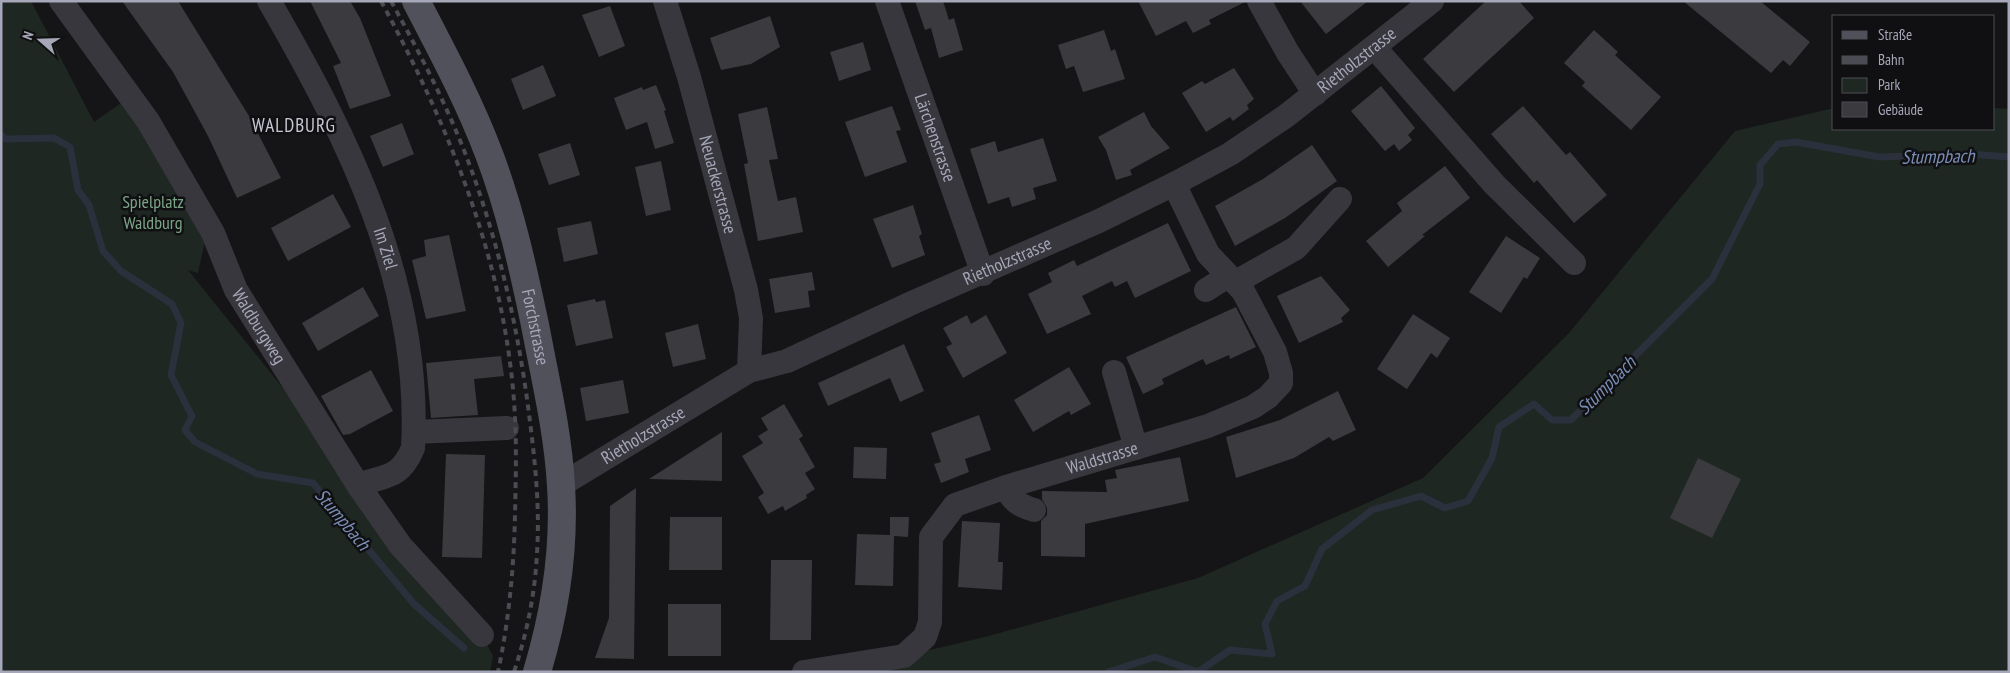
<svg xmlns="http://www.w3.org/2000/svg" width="2010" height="673" font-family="'PT Sans Narrow',sans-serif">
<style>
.green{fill:#1e2721}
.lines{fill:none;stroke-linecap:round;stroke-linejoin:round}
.stream{stroke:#2a303c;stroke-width:7}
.building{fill:#3a3a3f}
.minor{stroke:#38373e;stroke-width:24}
.major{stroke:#51515b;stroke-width:28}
.rail{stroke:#4a4b53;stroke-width:4;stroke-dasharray:6 5;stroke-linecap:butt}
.labels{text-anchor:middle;stroke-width:5;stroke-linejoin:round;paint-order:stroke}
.street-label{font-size:18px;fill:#a6a7b8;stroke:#101012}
.park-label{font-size:18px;fill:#7ba486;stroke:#101012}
.neighbourhood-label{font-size:19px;letter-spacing:1px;fill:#c7c8d4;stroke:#101012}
.water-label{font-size:19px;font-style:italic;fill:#7a8eb5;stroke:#101012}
</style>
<rect width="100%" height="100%" fill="#151517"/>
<!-- green -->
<g class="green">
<polygon points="1,1 31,1 94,122 124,101 206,237 198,273 188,270 482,635 493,656 490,672 1,672"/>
<polygon points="1834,108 1834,129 1994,129 1994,108 2009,109 2009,672 804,672 904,656 985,637 1198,578 1423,478 1569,333 1735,131"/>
</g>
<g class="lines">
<!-- stream -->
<g class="stream">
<polyline points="1,135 6,139 54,138 70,147 78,190 89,205 103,251 121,271 172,304 181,323 171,375 192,416 185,430 195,442 257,474 313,483 414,604 464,648"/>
<polyline points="1108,672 1155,657 1198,672 1230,650 1272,654 1265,624 1277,601 1305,586 1322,549 1372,510 1421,496 1445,508 1468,501 1492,458 1499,427 1534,404 1552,420 1571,420 1712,279 1760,184 1760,165 1778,144 1796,142 1879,157 1970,154 2009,157"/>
</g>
</g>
<!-- building -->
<g class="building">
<polygon points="122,1 178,1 249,116 281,178 237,198 208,136 173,72"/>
<polygon points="310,1 350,1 360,18 391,96 350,109 333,66 341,63"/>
<polygon points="915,1 943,1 949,20 954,18 963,50 939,58 931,28 925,30"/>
<polygon points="1138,1 1245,1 1245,2 1209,20 1211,24 1193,33 1186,21 1156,36"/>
<polygon points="1300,1 1368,1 1326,34"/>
<polygon points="1486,1 1519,1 1534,18 1454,92 1423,59"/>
<polygon points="1683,1 1760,1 1810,42 1790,66 1783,60 1771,73"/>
<polygon points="610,6 625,46 599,57 582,15"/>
<polygon points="770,16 780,47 751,64 721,70 710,38"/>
<polygon points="1104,30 1111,51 1115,49 1125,79 1083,92 1074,66 1066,69 1058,45"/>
<polygon points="1594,30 1618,52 1615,55 1661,97 1631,130 1582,86 1585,82 1564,63"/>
<polygon points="863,42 871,70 839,81 830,52"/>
<polygon points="543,65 556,96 523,110 511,79"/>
<polygon points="1234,68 1254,99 1247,105 1249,109 1233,121 1230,117 1206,132 1182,93 1202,81 1205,84"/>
<polygon points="656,85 666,110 664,111 674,143 655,149 647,122 626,130 614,98 642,87 643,90"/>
<polygon points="1381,86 1415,128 1408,135 1412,140 1399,151 1394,144 1385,151 1351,111"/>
<polygon points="892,106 901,130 896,131 907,162 865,177 845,122"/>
<polygon points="1523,106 1566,155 1570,152 1607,195 1574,223 1537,180 1534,183 1491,134"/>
<polygon points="767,107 778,159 769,160 778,201 796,197 803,232 758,241 744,164 748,163 738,114"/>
<polygon points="1144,112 1151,126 1170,148 1130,170 1132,175 1116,180 1106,150 1098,137"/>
<polygon points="402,123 414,154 383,167 370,136"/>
<polygon points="1043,138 1057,181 1033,188 1036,199 1012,207 1009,197 988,204 970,149 995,141 998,152"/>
<polygon points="570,143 580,175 549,185 538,154"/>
<polygon points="1312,145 1337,181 1285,218 1235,246 1215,206 1263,179"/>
<polygon points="661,161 671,210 646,216 635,167"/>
<polygon points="1445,166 1470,198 1422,235 1425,236 1388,267 1366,241 1402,211 1397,203"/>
<polygon points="333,194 351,227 288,261 271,228"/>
<polygon points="913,205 922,234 919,236 925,255 892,268 873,219"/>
<polygon points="591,221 598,254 564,262 557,228"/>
<polygon points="1168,223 1191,271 1135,298 1127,281 1115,287 1112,281 1082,296 1091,314 1047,334 1028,294 1052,282 1048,273 1074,260 1077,266"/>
<polygon points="449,235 466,311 426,319 412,260 426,256 424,240"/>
<polygon points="1506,236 1540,258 1527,279 1524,277 1501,313 1469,292"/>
<polygon points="812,272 815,290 808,291 810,307 775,313 769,279"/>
<polygon points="1321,276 1350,310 1341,318 1343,322 1299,343 1277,296"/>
<polygon points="363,287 379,316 318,351 302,323"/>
<polygon points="595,299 596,302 605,300 613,338 576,346 567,305"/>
<polygon points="1236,307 1256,347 1230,359 1229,355 1206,365 1203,359 1162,379 1164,384 1143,394 1126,357"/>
<polygon points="1413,314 1450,338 1437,358 1431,353 1407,389 1377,369"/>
<polygon points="967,315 971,324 986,315 1007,353 963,378 946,347 952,344 943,328"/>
<polygon points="698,324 706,359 673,367 665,333"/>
<polygon points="904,344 924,391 900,402 890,378 828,406 818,383"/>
<polygon points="501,356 504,376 474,379 478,415 431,418 426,363"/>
<polygon points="1069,367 1091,404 1071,415 1069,411 1033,432 1014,400"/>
<polygon points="371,370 393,411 350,434 343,435 321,396"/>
<polygon points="623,380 629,413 586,421 580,388"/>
<polygon points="1338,391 1356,430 1333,441 1329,437 1294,458 1236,478 1226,437 1280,420"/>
<polygon points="784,404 803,436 799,439 815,467 805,473 815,489 806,495 807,498 785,511 783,506 768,514 758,497 764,493 742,456 763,443 758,436 768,430 761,418"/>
<polygon points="979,415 991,450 965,459 969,472 941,483 934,464 941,462 931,433"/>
<polygon points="722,432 722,481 649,479"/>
<polygon points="854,447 887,448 886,479 853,478"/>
<polygon points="446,454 485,455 482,558 442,557"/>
<polygon points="1180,457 1189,501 1085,524 1085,557 1041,556 1041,521 1047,515 1047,508 1042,499 1042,491 1107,492 1105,480 1117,478 1115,470"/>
<polygon points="1698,458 1741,479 1712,538 1670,518"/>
<polygon points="636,488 634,659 595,658 609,618 610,506"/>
<polygon points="670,517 722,517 722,570 669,570"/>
<polygon points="890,517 909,517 908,537 894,536 893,586 855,585 857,534 890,535"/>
<polygon points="962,521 1000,523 998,562 1003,562 1002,590 958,587"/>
<polygon points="771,560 812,560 811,640 770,640"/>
<rect x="668" y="604" width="53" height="52"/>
</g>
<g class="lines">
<!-- minor -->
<g class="minor">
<path id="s1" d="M61 1 148 121 213 233 236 290 358 485 400 545 482 635"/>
<path id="s2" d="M269 1C349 139 422 285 413 448 400 479 386 475 358 485"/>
<path id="s3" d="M665 1 689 77 746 290 751 318 749 371"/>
<path id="s4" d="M887 1 983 274"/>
<polyline points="1259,1 1288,53 1315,94"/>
<polyline points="1375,48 1494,184 1574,263"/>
<polyline points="1237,284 1243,278 1296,248 1340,199"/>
<polyline points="1206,290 1228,276"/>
<polyline points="1114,372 1136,448"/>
<polyline points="414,432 507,428"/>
<path id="s5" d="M561 485 749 371 787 361 914 302 1099 221 1174 184 1230 154 1286 116 1432 1"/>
<path d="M1006 487C1012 501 1020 506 1034 510"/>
<path id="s6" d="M804 672 904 656 925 637 930 622 931 537 955 505 1006 487 1208 426 1253 407 1268 397 1281 383V373L1275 352 1243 291 1208 254 1174 184"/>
</g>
<!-- major -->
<path class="major" id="s7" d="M416 1C442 51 469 101 489 154 510 209 523 268 535 325 545 378 558 432 561 486 565 548 555 612 537 672"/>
<!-- rail -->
<g class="rail">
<path d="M381 1C447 123 500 250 513 389 517 431 516 472 515 514 514 567 509 620 498 672"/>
<path d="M391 1C419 52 446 103 467 158 498 240 518 327 529 414 535 460 540 507 537 553 535 594 527 633 514 672"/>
</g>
</g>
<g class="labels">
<!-- street labels -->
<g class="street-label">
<text dy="6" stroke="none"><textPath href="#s5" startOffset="906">Rietholzstrasse</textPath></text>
<text dy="6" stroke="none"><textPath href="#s4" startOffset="145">Lärchenstrasse</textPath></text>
<text dy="6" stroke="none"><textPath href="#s3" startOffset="191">Neuackerstrasse</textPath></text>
<text dy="6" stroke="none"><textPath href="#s2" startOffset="274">Im Ziel</textPath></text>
<text dy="6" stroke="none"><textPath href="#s5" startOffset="501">Rietholzstrasse</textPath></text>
<text dy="6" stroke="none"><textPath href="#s1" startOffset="382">Waldburgweg</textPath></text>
<text dy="6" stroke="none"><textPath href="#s7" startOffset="349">Forchstrasse</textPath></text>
<text dy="6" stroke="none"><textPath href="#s5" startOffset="96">Rietholzstrasse</textPath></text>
<text dy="6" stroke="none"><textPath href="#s6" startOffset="425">Waldstrasse</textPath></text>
</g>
<!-- park labels -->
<g class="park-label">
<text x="153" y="208">Spielplatz<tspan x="153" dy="21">Waldburg</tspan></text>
</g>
<!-- neighbourhood labels -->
<g class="neighbourhood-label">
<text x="294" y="132">WALDBURG</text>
</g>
<!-- water labels -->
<g class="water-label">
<text transform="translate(1938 156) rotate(-1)" y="7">Stumpbach</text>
<text transform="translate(1606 385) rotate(-45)" y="7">Stumpbach</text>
<text transform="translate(343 519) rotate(50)" y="7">Stumpbach</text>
</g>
</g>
<!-- border -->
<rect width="2010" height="673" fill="none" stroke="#a6a7b8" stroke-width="5"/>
<!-- legend -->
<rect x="1832" y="15" width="162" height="115" fill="#101012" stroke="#4c4c54"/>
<rect x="1842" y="31" width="25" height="8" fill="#51515b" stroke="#4c4c54"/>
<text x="1878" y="40" font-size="15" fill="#a6a7b8">Straße</text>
<rect x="1842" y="56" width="25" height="8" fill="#4a4b53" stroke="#4c4c54"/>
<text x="1878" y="65" font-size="15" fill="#a6a7b8">Bahn</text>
<rect x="1842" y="78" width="25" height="15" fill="#1e2721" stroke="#4c4c54"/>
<text x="1878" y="90" font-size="15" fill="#a6a7b8">Park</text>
<rect x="1842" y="102" width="25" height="15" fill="#3a3a3f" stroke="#4c4c54"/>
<text x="1878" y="115" font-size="15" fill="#a6a7b8">Gebäude</text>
<!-- north arrow -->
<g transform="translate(40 40) rotate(290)" stroke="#101012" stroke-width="4" paint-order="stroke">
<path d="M0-4L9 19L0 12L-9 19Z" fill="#a6a7b8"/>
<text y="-8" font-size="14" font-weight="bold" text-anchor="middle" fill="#a6a7b8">N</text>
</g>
</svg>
